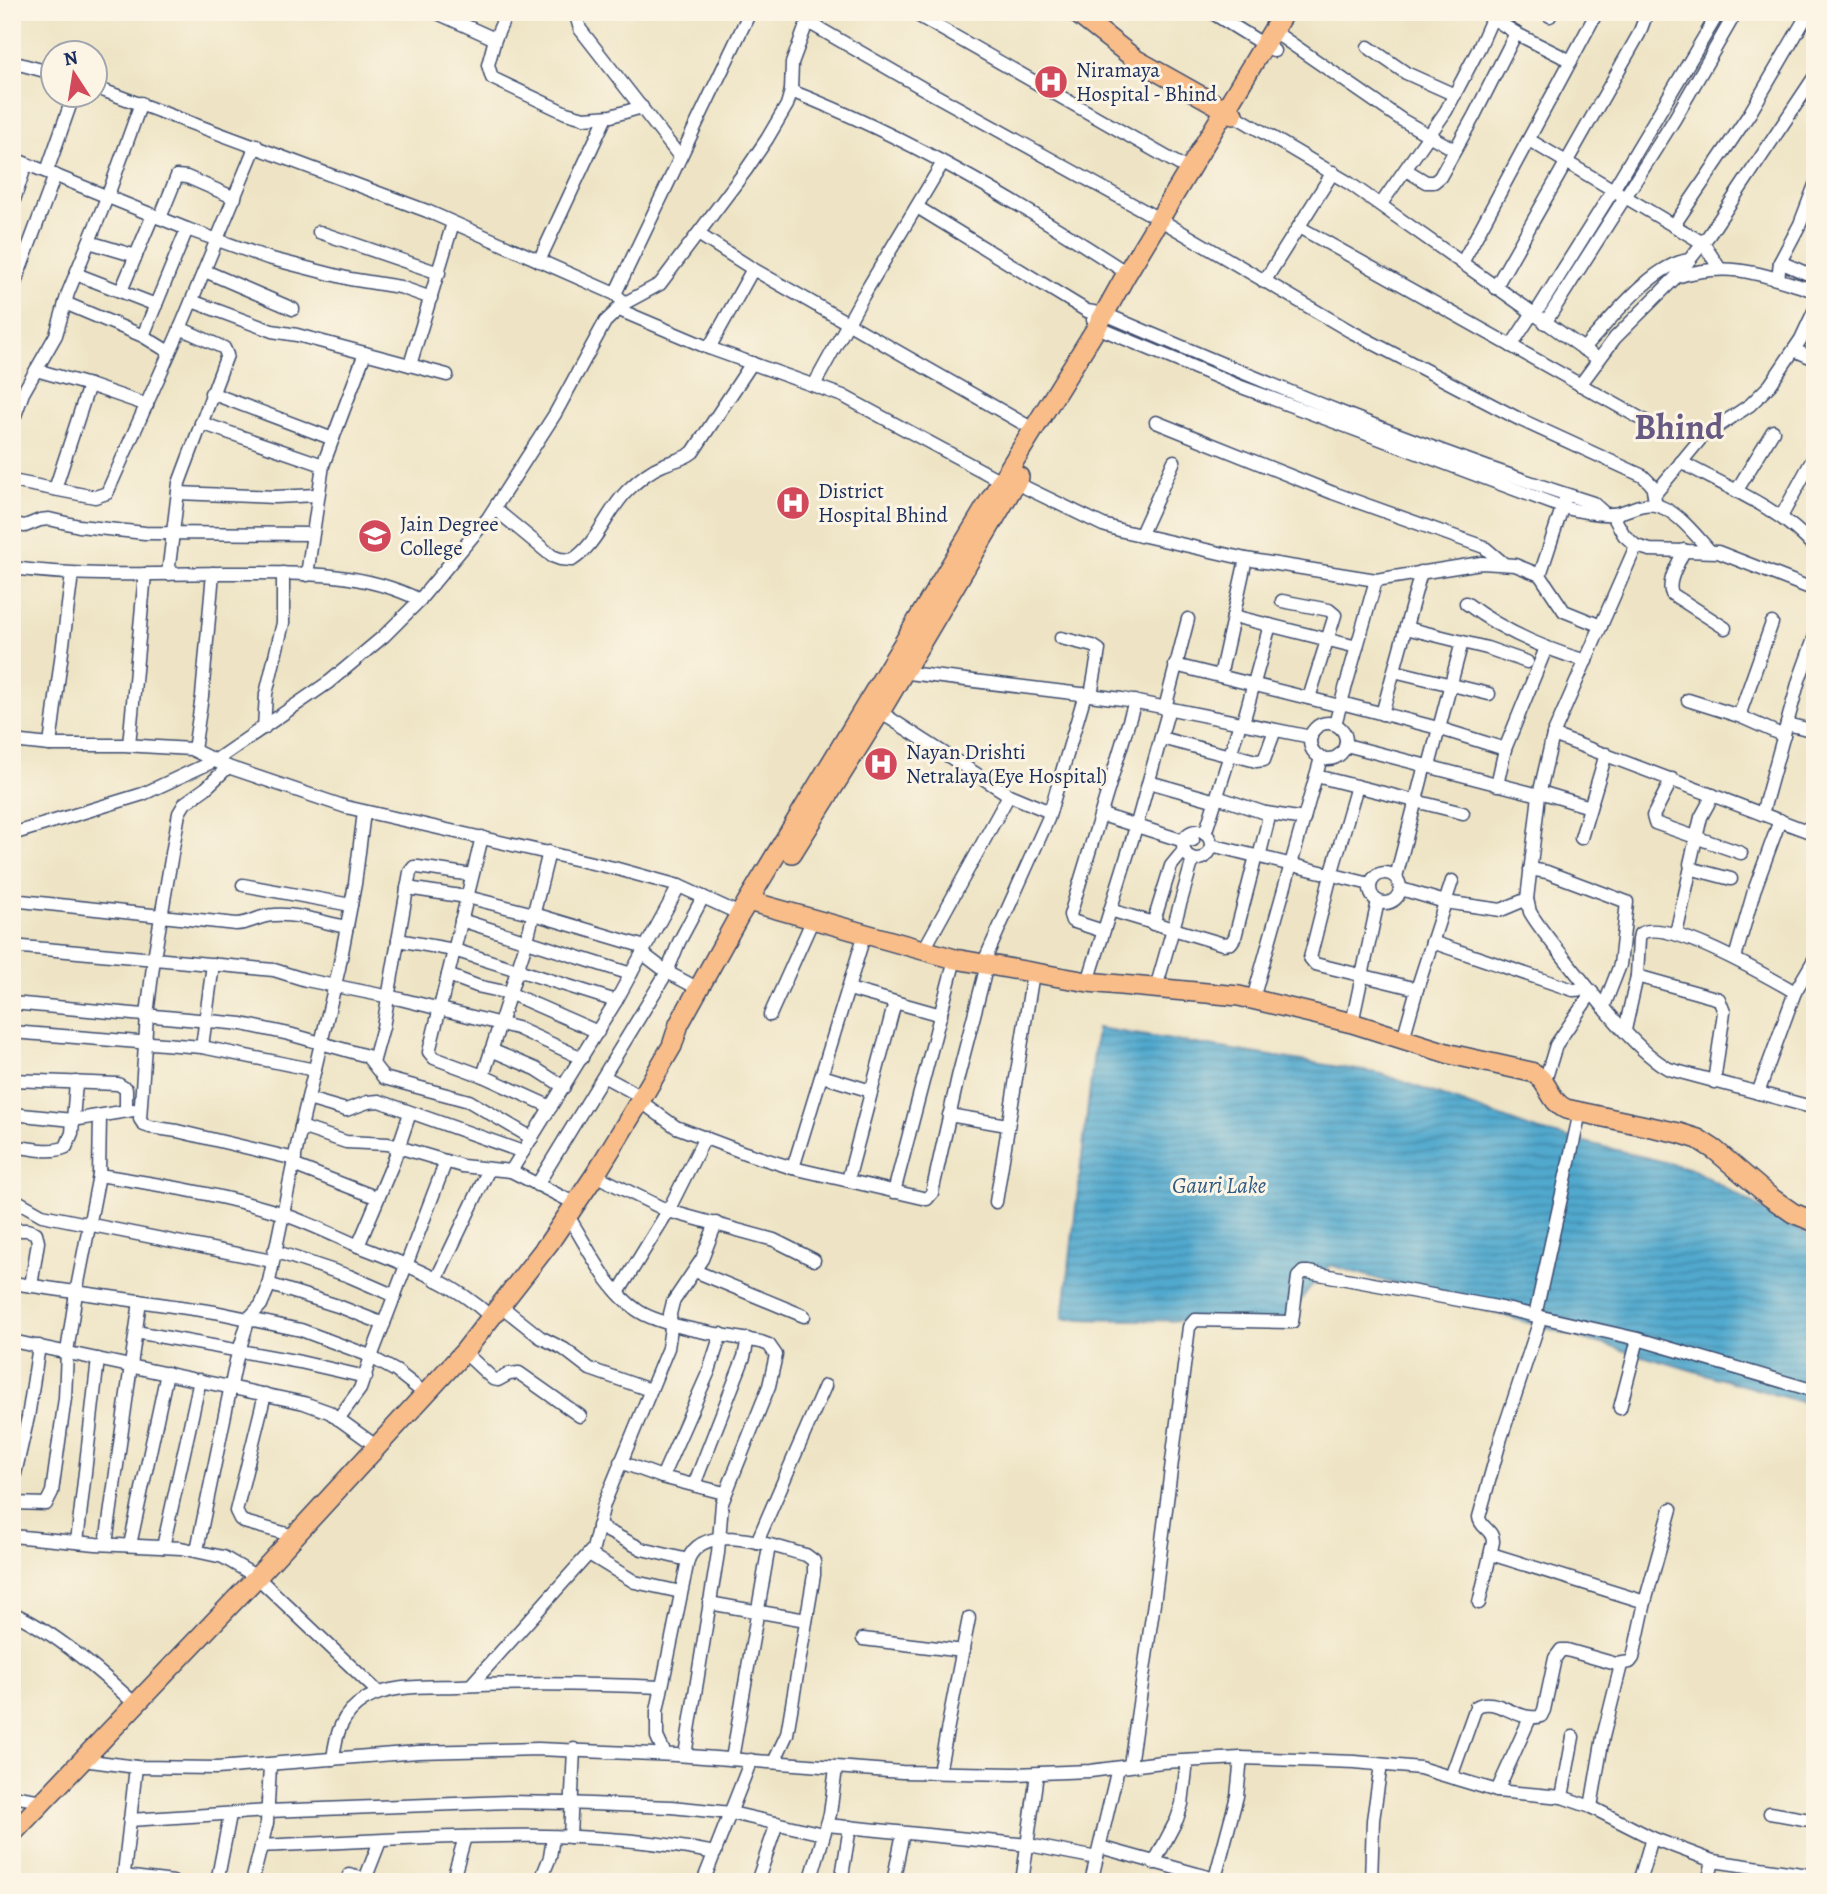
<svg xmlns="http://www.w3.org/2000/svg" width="1827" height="1894" font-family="Alegreya,serif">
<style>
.water{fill:url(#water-rules);stroke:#366c96;stroke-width:2}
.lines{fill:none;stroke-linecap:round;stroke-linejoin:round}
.minor-casing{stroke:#3b4a6d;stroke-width:15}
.highway-casing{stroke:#3b4a6d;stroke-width:22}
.minor{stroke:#fff;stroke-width:12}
.highway{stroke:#f8bd89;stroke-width:19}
.labels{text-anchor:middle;stroke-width:6;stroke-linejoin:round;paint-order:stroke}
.poi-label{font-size:21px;fill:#1b2f5e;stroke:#fcf5e5;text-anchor:start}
.water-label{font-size:23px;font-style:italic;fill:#2e5a85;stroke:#fcf5e5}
.town-label{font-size:35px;font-weight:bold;fill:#665a83;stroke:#fcf5e5}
</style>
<defs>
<pattern id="water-rules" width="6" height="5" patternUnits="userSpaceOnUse" patternTransform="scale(1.75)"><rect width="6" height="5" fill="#51a9ce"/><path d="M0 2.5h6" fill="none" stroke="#428aaa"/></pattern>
</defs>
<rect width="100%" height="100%" fill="#fcf5e5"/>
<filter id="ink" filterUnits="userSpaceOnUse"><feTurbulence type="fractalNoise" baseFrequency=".0143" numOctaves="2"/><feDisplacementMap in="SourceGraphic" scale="14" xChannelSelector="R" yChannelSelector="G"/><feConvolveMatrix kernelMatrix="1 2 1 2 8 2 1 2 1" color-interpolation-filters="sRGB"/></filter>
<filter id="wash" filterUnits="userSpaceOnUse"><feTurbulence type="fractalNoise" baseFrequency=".00686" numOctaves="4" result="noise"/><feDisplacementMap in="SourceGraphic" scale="28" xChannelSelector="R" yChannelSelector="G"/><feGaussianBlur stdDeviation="1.57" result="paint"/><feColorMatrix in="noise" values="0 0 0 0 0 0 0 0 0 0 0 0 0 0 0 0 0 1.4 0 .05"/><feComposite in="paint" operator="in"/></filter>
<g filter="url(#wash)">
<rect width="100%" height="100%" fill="#eee4c5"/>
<!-- water -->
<polygon class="water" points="1097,1028 1382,1074 1536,1130 1692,1169 1815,1239 1815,1406 1330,1265 1281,1322 1063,1319"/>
</g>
<g filter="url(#ink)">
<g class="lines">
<!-- minor casing -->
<g class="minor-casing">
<g id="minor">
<polyline points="435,12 495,39 507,12"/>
<polyline points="575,12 580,29 680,157"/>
<polyline points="912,12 1189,170"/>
<polyline points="1211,12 1274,51"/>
<polyline points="1483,12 1519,35 1571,61"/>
<polyline points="1544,12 1550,16"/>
<polyline points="808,22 924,89 1159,219 1350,331 1519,419 1643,476 1652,485 1656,505"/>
<polyline points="1273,31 1402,120 1455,150"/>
<polyline points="495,39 488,65 492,78 566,113 584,118 611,116 642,107"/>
<polyline points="1368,47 1406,73 1455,95"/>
<polyline points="12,62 52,73"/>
<polyline points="94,87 427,211 615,294 625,303"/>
<path d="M791 91C909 137 1021 204 1127 273"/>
<polyline points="1234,115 1349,183 1598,359"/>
<polyline points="1529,140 1703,243 1720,269"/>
<polyline points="12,158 187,229 268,258 350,279 400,287 431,298"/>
<polyline points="1406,170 1426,182 1434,182 1440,177 1474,116 1516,33"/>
<polyline points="47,171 74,94"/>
<polyline points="1381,204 1446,111 1479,48 1495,12"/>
<polyline points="12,206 26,164"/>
<path d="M917 207 1087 311 1105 314C1265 383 1427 450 1593 503L1603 512"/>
<polyline points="160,218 177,176 187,177 235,198"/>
<polyline points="1674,225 1750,113 1809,12"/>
<polyline points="1299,227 1663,431"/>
<polyline points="319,232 439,273"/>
<polyline points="698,234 753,269 1033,429"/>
<polyline points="89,242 136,256"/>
<polyline points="539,261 606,117"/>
<polyline points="1780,262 1815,277"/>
<polyline points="1462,263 1597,12"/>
<polyline points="753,269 709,348 843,396 1001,481"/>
<polyline points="205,271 293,309"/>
<polyline points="76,274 156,305"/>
<path d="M1676 277C1732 260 1763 275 1815 291"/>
<polyline points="1778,279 1780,262 1800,224 1815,185"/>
<polyline points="1264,282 1333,172"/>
<polyline points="1495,288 1639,34 1645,18 1645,12"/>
<polyline points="12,291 55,175"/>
<polyline points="121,291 153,215"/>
<polyline points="615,294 750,12"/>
<polyline points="192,301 272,331 297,335 447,375"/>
<polyline points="65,303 143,336 169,352"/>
<polyline points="617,309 709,348"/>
<polyline points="1534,316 1613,190 1719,12"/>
<path d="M1093 320 1097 327 1236 385 1562 507C1578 511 1596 515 1612 514 1627 513 1639 502 1655 505 1676 509 1696 536 1710 551"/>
<polyline points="1545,323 1674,120 1736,12"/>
<polyline points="143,336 187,229"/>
<polyline points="1511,346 1532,314"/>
<path d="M1583 349C1610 321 1651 265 1689 260"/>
<polyline points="1794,350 1815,359"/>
<polyline points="410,365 453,223"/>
<polyline points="36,370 89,385 147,405"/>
<polyline points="814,385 863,296 942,164"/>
<polyline points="1580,385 1615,338 1676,277 1709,235 1815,76"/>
<polyline points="211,393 333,439"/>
<polyline points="1156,422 1333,493 1484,547 1503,563"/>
<polyline points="201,423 323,465"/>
<polyline points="12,424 23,393 56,335 68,293 108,195 141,103"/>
<path d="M1681 462C1728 488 1779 507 1815 548"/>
<polyline points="1010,480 1103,525 1123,531 1246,559 1376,580 1335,724"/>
<polyline points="12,481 95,497 107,493 177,336 256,145"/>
<polyline points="55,489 89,385"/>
<polyline points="1737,490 1773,431"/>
<polyline points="178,493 275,497 317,495"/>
<polyline points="1654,495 1702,437 1750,405 1770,385 1801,339 1815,309"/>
<path d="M495 509 552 556 560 559 572 560C597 545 607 511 627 491 637 481 650 470 663 465 674 460 683 460 693 452L752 363"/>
<polyline points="1612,514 1624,535 1636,546 1650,550 1718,552 1815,590"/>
<polyline points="1781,517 1815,455"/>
<polyline points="12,524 25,526 40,520 49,519 79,526 145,533 312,534"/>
<polyline points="1140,536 1174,461"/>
<path d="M1684 550C1679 563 1666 582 1672 594L1725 628"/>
<path d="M12 568C81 577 151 574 221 573 287 573 359 569 420 600"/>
<polyline points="168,574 179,483 227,355 224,348 180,328"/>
<polyline points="307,575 323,465 365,353"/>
<polyline points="1540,575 1565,499"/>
<polyline points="1376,580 1481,563 1515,565 1540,575 1564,611 1601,626"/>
<polyline points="1282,601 1329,610 1335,615 1309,698"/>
<path d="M1466 603C1502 631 1542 648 1586 661"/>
<polyline points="1233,616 1357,647"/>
<polyline points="1406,628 1487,648 1527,662"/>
<polyline points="1061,638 1093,646 1099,650 1091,695"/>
<polyline points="1175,665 1340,706"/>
<polyline points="1394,671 1489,694"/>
<polyline points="900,672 1122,699 1311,737"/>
<polyline points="1220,676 1246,559"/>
<polyline points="1688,700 1739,716 1784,736"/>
<polyline points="1341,703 1438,728 1505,749"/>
<polyline points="1165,708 1188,619"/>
<polyline points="880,712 1009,795"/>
<polyline points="1382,714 1421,572"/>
<polyline points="1739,716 1772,623"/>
<circle cx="1328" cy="741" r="18"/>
<polyline points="1243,723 1270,625"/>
<polyline points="1787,724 1815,731"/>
<polyline points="264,728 266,694 283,623 283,573"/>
<polyline points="1553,735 1815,834"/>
<polyline points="1161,738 1230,756"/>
<polyline points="12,741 50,745 124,745 191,749 228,767 346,807 614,868 679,886 740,914"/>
<polyline points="50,745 72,574"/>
<polyline points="129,745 145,574"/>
<polyline points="1346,745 1539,795 1553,735 1636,546"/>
<polyline points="194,750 202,696 213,573"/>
<polyline points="1230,754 1256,761 1264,760 1275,730"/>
<polyline points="1429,766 1462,642"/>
<polyline points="228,767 206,788 185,803 179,813 154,958 147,1015 140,1119 144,1125 150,1127 177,1131 295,1159"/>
<polyline points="1316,776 1463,813"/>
<polyline points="1672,779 1653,816 1655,823 1741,853"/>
<polyline points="1149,782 1216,801"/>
<polyline points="1497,785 1505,749 1546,648"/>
<polyline points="1357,786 1331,875 1310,958 1315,964 1417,989"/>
<polyline points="1540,792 1590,807"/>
<path d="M1539 795 1527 899 1530 912C1541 931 1556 947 1569 964 1595 996 1633 1049 1669 1069L1815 1108"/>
<polyline points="1713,795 1701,817 1690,864 1693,869 1731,879"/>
<polyline points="1217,797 1268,814 1268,821 1259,857"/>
<polyline points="1266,813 1304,819"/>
<polyline points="1762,814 1799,680 1815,636"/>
<polyline points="1102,815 1184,841 1193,840"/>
<circle cx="1197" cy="845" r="14"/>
<polyline points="12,834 143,794 216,760 329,682 384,636 417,603 488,518 555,414 605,322 625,303 660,284 746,170 767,139 787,105 791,91 792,63 811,12"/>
<polyline points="1205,834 1240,723"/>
<polyline points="482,837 429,1052 434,1058 483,1076 551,1107"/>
<polyline points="1581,838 1606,754"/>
<polyline points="1211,845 1370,884"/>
<polyline points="1530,869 1547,872 1627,902 1620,965 1604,1006"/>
<circle cx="1385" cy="888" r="15"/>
<polyline points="1396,877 1425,765"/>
<polyline points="243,885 351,905"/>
<polyline points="407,888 467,897 534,914 645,947"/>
<polyline points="1401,889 1445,902 1501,910 1527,899"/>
<path d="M12 905 21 901 236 924C250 924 260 915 274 915 297 913 324 923 347 927"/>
<polyline points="1110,910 1223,944 1231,943 1235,937 1256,856"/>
<polyline points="461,920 631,974"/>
<polyline points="1153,924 1171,866 1184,850"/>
<polyline points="1103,931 1072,921 1070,915 1135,701"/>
<polyline points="1676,934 1691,867"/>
<polyline points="398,940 454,950 616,1001"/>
<polyline points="1432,942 1573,990 1589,989"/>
<polyline points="12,946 274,970 306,980 400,999 517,1028 582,1058"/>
<polyline points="923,951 1009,795 1050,812"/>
<polyline points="642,953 667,972 699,989"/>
<polyline points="1735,958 1754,891 1780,820"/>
<polyline points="983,964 1048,819 1085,694"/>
<polyline points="448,975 477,986 509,993 598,1032"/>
<polyline points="1637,976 1719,999 1724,1012 1714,1082"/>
<polyline points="1088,982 1136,827 1169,708"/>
<polyline points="1156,988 1193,859"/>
<polyline points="849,989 941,1015"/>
<polyline points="1253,999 1321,758"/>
<polyline points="12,1003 242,1024 289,1034 367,1056 384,1078 469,1101 532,1138"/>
<polyline points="770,1015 813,919"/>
<polyline points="1352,1023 1378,901"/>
<path d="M1625 1030 1637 976 1639 939 1640 934C1666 916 1768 977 1795 992"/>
<polyline points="12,1032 202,1047 315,1070"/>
<polyline points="1403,1039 1417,989 1452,881"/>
<polyline points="202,1047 213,964"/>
<polyline points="491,1050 536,1069 564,1087"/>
<polyline points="373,1063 383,1027 410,872 414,867 418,867 472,875"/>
<polyline points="483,1076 527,940 549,852"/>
<polyline points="822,1076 871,1091"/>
<polyline points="605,1077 642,1097"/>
<polyline points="12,1080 118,1084 126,1089 126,1111"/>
<polyline points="1545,1081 1556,1045 1592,992"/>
<polyline points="1758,1093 1795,992 1815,958"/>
<polyline points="308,1099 346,1110 368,1102 379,1101 523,1152"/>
<polyline points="640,1101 676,1127 745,1153 793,1168 927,1199 932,1193 958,1077 987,965"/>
<polyline points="12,1114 73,1120 133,1110"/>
<polyline points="949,1115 1007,1125"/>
<polyline points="301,1127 346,1142 388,1144 462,1166 511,1171 576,1204"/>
<path d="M12 1146C29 1148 51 1154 66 1147L72 1133 76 1082"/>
<polyline points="293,1165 378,1198"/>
<polyline points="793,1168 865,933"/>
<polyline points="511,1171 616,1001 679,886"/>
<path d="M99 1175C156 1184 212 1193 267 1209 300 1218 330 1234 361 1247 408 1265 455 1283 492 1318"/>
<polyline points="595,1175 668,1211 774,1240 814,1260"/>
<polyline points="848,1180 895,1002"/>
<polyline points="537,1185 667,972 679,942 703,897"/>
<polyline points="894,1192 955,959"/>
<polyline points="12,1198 42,1215 272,1261"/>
<polyline points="996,1202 1033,973"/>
<path d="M568 1216C588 1247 606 1289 637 1310 660 1327 730 1336 761 1342L769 1345 776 1355 769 1386 722 1503 718 1553 685 1755"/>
<polyline points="12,1230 27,1230 36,1233 38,1242 31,1286"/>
<polyline points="358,1246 393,1163 410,1113"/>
<polyline points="274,1251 349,1276 395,1296"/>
<polyline points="695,1271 804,1316"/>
<polyline points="436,1280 489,1169"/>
<polyline points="12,1283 215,1312 301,1330 365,1354 396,1371 424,1393"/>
<polyline points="268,1284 338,1306 384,1324"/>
<polyline points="618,1293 668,1211 705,1137"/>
<polyline points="501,1306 540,1337 564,1349 590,1369 650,1390"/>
<polyline points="1535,1316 1580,1112"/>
<polyline points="136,1332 300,1362 366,1377"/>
<polyline points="12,1341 304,1403 329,1412 376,1446"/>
<polyline points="464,1352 493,1379 498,1380 509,1374 519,1373 580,1416"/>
<polyline points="265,1394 236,1511 240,1519 244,1522 294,1536"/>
<polyline points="1620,1408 1638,1339"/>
<polyline points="338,1419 360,1389 371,1357 446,1161"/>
<polyline points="620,1462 662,1477 724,1493"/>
<polyline points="662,1477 709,1371 721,1334"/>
<polyline points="694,1485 744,1357 748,1339"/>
<polyline points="12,1487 28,1417 39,1346"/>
<polyline points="12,1503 46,1504 52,1492 65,1398 67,1352 76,1293 99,1175 100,1116"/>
<polyline points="598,1526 642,1549 688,1560"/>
<polyline points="12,1536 96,1544 181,1548 223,1557 257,1577 379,1693"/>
<polyline points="77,1542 98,1359"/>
<polyline points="757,1542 825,1386"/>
<polyline points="106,1544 140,1301"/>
<polyline points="130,1545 167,1373"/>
<polyline points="163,1547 200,1380"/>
<polyline points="197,1550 236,1361 249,1318 261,1305 267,1291 301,1127 339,968 355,884 364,812"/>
<polyline points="589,1554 635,1582 681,1592"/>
<polyline points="1491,1554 1645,1602"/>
<polyline points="709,1603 806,1620"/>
<path d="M1479 1603 1493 1542C1493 1529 1480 1528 1479 1517L1501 1438 1541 1317"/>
<path d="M12 1613C52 1630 104 1675 136 1705"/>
<polyline points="863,1639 963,1651"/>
<polyline points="471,1685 593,1549 604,1504 668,1348 671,1328 670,1314 673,1302 702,1259 716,1223"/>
<path d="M665 1754 657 1737V1711L688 1560C704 1519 775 1547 806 1555L814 1561V1575L787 1734 774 1762"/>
<path d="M333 1759C336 1734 341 1714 364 1700 391 1684 427 1687 458 1686 526 1683 593 1684 661 1687"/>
<polyline points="732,1759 769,1546"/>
<polyline points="83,1760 136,1767 217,1768 418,1752 538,1749 676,1755 902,1772 1015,1774 1090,1771 1162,1762 1241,1758 1355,1762 1420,1768 1497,1791 1562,1797 1591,1807 1652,1838 1713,1861 1815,1876"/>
<polyline points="1130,1765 1155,1596 1189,1327 1195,1320 1292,1322 1298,1277 1303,1272 1308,1272 1497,1307 1638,1339 1815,1391"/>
<polyline points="939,1772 969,1618"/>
<path d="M1451 1777 1476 1707C1495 1694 1520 1724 1541 1716L1544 1710 1555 1658 1561 1650H1567L1616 1664 1630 1662 1633 1658 1645 1602 1671 1509"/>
<polyline points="1497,1791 1530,1718"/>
<polyline points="12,1796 43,1801"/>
<polyline points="1562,1797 1573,1737"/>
<polyline points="1591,1807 1603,1737 1621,1665"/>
<polyline points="1770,1813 1815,1821"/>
<polyline points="130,1820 268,1811 508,1802 564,1803 671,1807 731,1813 823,1834"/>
<polyline points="827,1825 1029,1845 1097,1858"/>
<polyline points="570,1837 574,1749"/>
<path d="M261 1846C412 1840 566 1823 715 1853"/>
<polyline points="1100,1847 1215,1879"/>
<polyline points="1154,1863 1177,1819 1182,1804 1187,1761"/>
<polyline points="349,1875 376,1882"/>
<polyline points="124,1876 173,1882"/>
<polyline points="123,1882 136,1767"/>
<polyline points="217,1882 230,1815"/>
<polyline points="252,1882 267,1823 270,1765"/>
<polyline points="364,1882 380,1841"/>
<polyline points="452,1882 465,1837"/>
<polyline points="540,1882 550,1857 553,1837"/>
<polyline points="703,1882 751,1760"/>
<polyline points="757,1882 777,1823"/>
<polyline points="810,1882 830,1814 836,1768"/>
<polyline points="841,1882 850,1827"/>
<polyline points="893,1882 903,1833"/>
<polyline points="1022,1882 1037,1774"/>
<polyline points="1091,1882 1118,1768"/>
<polyline points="1214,1882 1237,1796 1241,1758"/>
<polyline points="1371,1882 1373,1820 1381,1765"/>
<polyline points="1639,1882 1652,1838"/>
<polyline points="1708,1882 1713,1861"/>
</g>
</g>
<!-- highway casing -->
<g class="highway-casing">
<g id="highway">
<polyline points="1075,12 1135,59 1233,114"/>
<polyline points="792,853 880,712 1019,477"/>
<path d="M748 901 955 959 1088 982 1239 996 1352 1023 1450 1054 1531 1072C1549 1079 1548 1101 1566 1109L1679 1133 1698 1139 1715 1150 1770 1197 1793 1213 1815 1222"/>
<polyline points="12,1834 257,1577 464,1352 549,1243 595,1175 640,1101 672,1046 679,1024 740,914 1004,477 1097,327 1127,273 1284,12"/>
</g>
</g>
<!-- minor -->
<use href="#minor" class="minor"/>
<!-- highway -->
<use href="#highway" class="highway"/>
</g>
</g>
<!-- icons -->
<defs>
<g id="hospital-disc" transform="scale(1.75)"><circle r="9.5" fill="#d1495b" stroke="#fcf5e5"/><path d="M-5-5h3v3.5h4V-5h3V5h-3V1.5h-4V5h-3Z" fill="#fff"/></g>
<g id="university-disc" transform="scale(1.75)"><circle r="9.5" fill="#d1495b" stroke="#fcf5e5"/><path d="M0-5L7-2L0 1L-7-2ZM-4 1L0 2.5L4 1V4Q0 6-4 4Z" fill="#fff"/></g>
</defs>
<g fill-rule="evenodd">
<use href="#hospital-disc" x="1051" y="82"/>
<use href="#hospital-disc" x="793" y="503"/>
<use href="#university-disc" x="375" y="536"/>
<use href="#hospital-disc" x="881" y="764"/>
</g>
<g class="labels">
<!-- poi labels -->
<g class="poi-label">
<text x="1076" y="77">Niramaya<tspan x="1076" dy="24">Hospital - Bhind</tspan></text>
<text x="818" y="498">District<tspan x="818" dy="24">Hospital Bhind</tspan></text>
<text x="400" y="531">Jain Degree<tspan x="400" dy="24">College</tspan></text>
<text x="906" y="759">Nayan Drishti<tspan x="906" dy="24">Netralaya(Eye Hospital)</tspan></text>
</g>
<!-- water labels -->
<g class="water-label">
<text x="1219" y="1193">Gauri Lake</text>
</g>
<!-- town labels -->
<g class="town-label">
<text x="1679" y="439">Bhind</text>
</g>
</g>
<!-- margin -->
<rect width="1827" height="1894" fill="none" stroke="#fcf5e5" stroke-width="42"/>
<!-- north arrow -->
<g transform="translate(74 74) rotate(348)"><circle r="33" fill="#fcf5e5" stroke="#a2a6af" stroke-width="2"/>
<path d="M0-5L12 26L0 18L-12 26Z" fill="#d1495b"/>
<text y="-10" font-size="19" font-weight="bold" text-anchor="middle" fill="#1b2f5e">N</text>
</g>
</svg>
